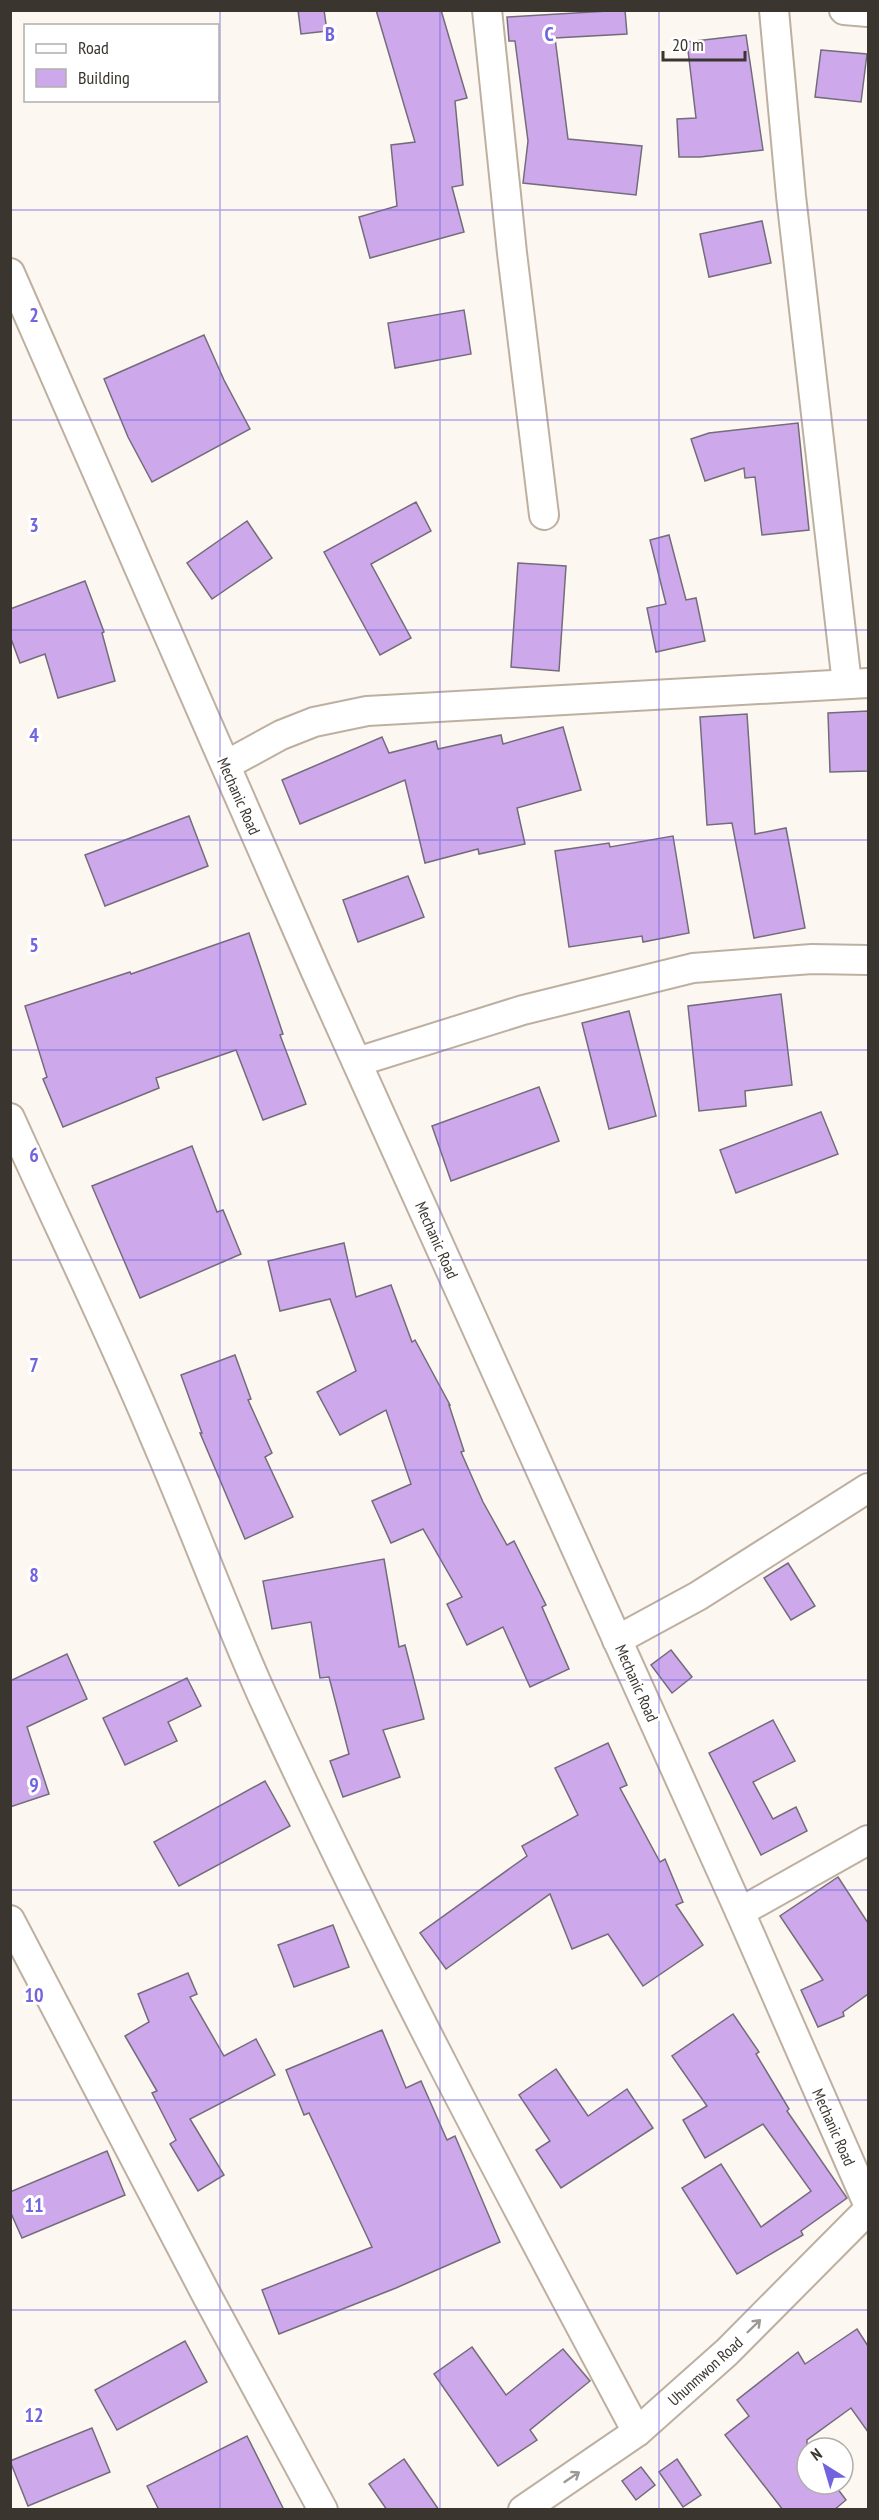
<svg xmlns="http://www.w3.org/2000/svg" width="879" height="2520" font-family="'PT Sans Narrow',sans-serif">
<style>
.building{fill:#cda9eb;stroke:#746c7b;stroke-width:1.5}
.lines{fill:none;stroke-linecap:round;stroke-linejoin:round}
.minor-casing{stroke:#bdb0a1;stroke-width:32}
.minor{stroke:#fff;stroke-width:28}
.oneway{stroke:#9c9a97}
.grid{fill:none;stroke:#7264df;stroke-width:1.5;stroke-opacity:0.55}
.labels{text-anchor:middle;stroke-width:6;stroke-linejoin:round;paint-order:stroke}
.street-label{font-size:16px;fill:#3a352f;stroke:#fff}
.grid-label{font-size:20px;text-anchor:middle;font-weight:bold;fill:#7264df;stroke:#fff;stroke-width:6;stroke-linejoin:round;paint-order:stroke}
</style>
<rect width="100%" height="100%" fill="#fdf7f1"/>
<!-- building -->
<g class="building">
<polygon points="298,10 324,10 327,31 301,34"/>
<polygon points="376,10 441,10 467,98 455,101 463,185 452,187 464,232 370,258 359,217 397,206 391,145 415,142"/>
<polygon points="625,10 627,34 555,38 568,139 642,146 636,195 523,183 528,141 515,41 509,41 507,17"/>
<polygon points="746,35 763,150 700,157 679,157 677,119 696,118 687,42"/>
<polygon points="821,50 867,54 861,102 815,97"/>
<polygon points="762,221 771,263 709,277 700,234"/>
<polygon points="464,310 471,354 395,368 388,323"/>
<polygon points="204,335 224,380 250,429 152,482 128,437 104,379"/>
<polygon points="798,423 809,530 762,535 755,477 745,478 744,468 705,481 691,439 709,433"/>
<polygon points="416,502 431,531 371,564 411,638 380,655 324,552"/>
<polygon points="247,521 272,558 212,599 187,563"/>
<polygon points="669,535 686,600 696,598 705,641 656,652 647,608 666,604 650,540"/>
<polygon points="518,563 566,566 559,671 511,667"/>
<polygon points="85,581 104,632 102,633 115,681 58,698 45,654 20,663 10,636 10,609"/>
<polygon points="868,711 868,771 830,772 828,713"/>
<polygon points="747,714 755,834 786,828 805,928 754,938 732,823 707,825 700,717"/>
<polygon points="563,727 581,790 517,808 525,844 479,854 478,849 425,863 405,780 300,824 282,780 382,737 389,753 436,741 438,749 501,735 503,744"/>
<polygon points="189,816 208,866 105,906 85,855"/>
<polygon points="673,836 689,933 643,942 642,936 569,947 555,851 609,843 610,847"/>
<polygon points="408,876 424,917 358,942 343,900"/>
<polygon points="249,933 283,1034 280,1035 306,1104 263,1120 236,1050 156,1078 159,1088 63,1127 43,1079 47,1077 25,1006 130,972 131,974"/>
<polygon points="781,994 792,1085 745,1091 746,1106 699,1111 688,1006"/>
<polygon points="629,1011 656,1116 609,1129 582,1023"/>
<polygon points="539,1087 559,1141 451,1181 432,1126"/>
<polygon points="821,1112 838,1154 736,1193 720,1150"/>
<polygon points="192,1146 217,1212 223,1210 241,1254 140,1298 92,1186"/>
<polygon points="344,1243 356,1297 391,1285 412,1342 415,1340 450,1405 449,1405 464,1451 461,1452 483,1502 507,1545 514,1541 546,1605 542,1607 569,1669 530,1687 503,1627 467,1645 447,1604 462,1597 423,1529 391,1543 372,1501 411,1484 386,1410 340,1435 317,1392 356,1371 330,1299 280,1311 268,1261"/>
<polygon points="235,1355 251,1399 248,1400 272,1453 265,1457 293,1517 245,1539 200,1433 202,1433 181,1375"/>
<polygon points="384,1559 399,1647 405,1645 424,1719 383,1730 400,1777 343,1797 330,1761 349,1754 329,1677 320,1678 311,1622 272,1629 263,1581"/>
<polygon points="788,1563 815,1606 791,1620 764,1578"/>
<polygon points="671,1650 692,1677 672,1693 651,1665"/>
<polygon points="67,1654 87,1699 27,1727 49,1794 10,1807 10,1681"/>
<polygon points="187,1678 201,1706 168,1722 177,1741 125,1765 103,1718"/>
<polygon points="773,1720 795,1761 753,1782 773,1819 796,1807 807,1831 761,1855 709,1753"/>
<polygon points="608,1743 627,1785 620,1788 660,1862 665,1859 683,1902 676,1905 703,1945 643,1986 608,1934 572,1949 550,1894 446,1969 420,1933 527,1856 522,1846 578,1815 555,1768"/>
<polygon points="265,1781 290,1826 179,1886 154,1842"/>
<polygon points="838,1877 868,1923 868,1994 843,2012 844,2016 818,2027 801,1990 823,1980 780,1916"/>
<polygon points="333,1925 349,1967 294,1987 278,1945"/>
<polygon points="188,1973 197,1994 190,1997 224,2056 256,2039 275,2075 190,2119 224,2175 198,2191 170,2144 176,2140 152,2093 157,2091 125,2036 149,2022 138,1994"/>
<polygon points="733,2014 759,2052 756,2054 789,2109 787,2111 847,2198 801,2231 803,2235 737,2274 682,2188 721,2164 761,2227 811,2191 763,2124 705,2158 683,2120 707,2106 672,2056"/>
<polygon points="382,2030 406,2088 421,2081 447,2140 455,2136 500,2242 396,2288 279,2334 262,2290 372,2247 309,2113 304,2115 286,2070"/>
<polygon points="556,2069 588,2116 627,2089 653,2128 561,2188 536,2150 550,2141 519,2095"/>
<polygon points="107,2151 125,2195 22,2238 10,2211 10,2192"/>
<polygon points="857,2329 868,2346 868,2432 851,2408 807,2440 807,2484 834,2484 846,2500 834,2510 783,2510 725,2435 749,2416 737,2400 798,2352 805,2364"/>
<polygon points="185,2341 207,2382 117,2430 95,2390"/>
<polygon points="472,2347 506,2395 563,2349 590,2381 530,2430 537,2440 498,2466 434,2374"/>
<polygon points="92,2428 110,2472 28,2506 10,2461"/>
<polygon points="247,2436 284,2510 159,2510 147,2486"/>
<polygon points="404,2459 439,2510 387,2510 369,2484"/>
<polygon points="677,2459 701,2495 683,2507 659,2472"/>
<polygon points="641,2467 655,2485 636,2500 622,2481"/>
</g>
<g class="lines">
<!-- minor casing -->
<g class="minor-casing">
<g id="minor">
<polyline points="487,10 512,253 544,515"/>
<polyline points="774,10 791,196 847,684"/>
<polyline points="844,10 868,12"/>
<polyline points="10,273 316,972 740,1912 868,2204"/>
<polyline points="226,765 281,735 314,722 367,711 868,683"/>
<polyline points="357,1062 523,1010 693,968 812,959 868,960"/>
<path d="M10 1118C58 1225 110 1330 155 1438 192 1523 224 1610 262 1695 377 1946 507 2189 637 2432"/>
<polyline points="617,1640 698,1596 868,1488"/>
<polyline points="740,1912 868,1840"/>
<polyline points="10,1920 206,2294 323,2510"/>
<polyline points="523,2510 637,2432 727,2352 868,2210"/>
</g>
</g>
<!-- minor -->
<use href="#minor" class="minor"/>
</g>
<!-- one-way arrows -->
<defs><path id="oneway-shaft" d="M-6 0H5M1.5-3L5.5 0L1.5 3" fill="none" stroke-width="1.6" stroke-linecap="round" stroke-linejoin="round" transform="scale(1.5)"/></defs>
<g class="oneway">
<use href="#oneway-shaft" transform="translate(754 2326) rotate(-44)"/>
<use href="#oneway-shaft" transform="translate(572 2477) rotate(-34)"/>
</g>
<!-- grid -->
<path class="grid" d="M220 10V2510M440 10V2510M659 10V2510M10 210H868M10 420H868M10 630H868M10 840H868M10 1050H868M10 1260H868M10 1470H868M10 1680H868M10 1890H868M10 2100H868M10 2310H868"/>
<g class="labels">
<!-- street labels -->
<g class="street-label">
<text transform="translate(239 796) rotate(66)" y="6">Mechanic Road</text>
<text transform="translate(437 1240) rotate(66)" y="6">Mechanic Road</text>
<text transform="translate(637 1683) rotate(66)" y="6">Mechanic Road</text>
<text transform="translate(834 2127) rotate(66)" y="6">Mechanic Road</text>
<text transform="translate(705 2371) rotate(-42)" y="6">Uhunmwon Road</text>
</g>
</g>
<g class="grid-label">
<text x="330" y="41">B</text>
<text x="549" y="41">C</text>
<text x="34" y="322">2</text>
<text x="34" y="532">3</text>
<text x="34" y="742">4</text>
<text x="34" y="952">5</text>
<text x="34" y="1162">6</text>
<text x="34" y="1372">7</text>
<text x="34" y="1582">8</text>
<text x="34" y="1792">9</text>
<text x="34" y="2002">10</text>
<text x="34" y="2212">11</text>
<text x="34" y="2422">12</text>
</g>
<!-- border -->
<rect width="879" height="2520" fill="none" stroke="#3a352f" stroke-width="24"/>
<!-- legend -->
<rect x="24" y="24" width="195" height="78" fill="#ffffff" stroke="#b0aeac" stroke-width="1.5"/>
<rect x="36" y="44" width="30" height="9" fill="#ffffff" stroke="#b0aeac" stroke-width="1.5"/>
<text x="78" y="54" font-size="18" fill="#3a352f">Road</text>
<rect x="36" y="69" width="30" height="18" fill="#cda9eb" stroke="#b0aeac" stroke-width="1.5"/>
<text x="78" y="84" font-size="18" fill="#3a352f">Building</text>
<!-- north arrow -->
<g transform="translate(825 2466) rotate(323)"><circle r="28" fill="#ffffff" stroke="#b0aeac" stroke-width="1.5"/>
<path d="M0-4.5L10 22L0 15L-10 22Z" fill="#7264df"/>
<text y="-9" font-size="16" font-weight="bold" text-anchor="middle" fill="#3a352f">N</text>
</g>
<!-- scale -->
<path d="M663 51v9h82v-9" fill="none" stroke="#3a352f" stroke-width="3"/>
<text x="672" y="51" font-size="18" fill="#3a352f" stroke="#ffffff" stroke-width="4.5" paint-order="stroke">20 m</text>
</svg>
